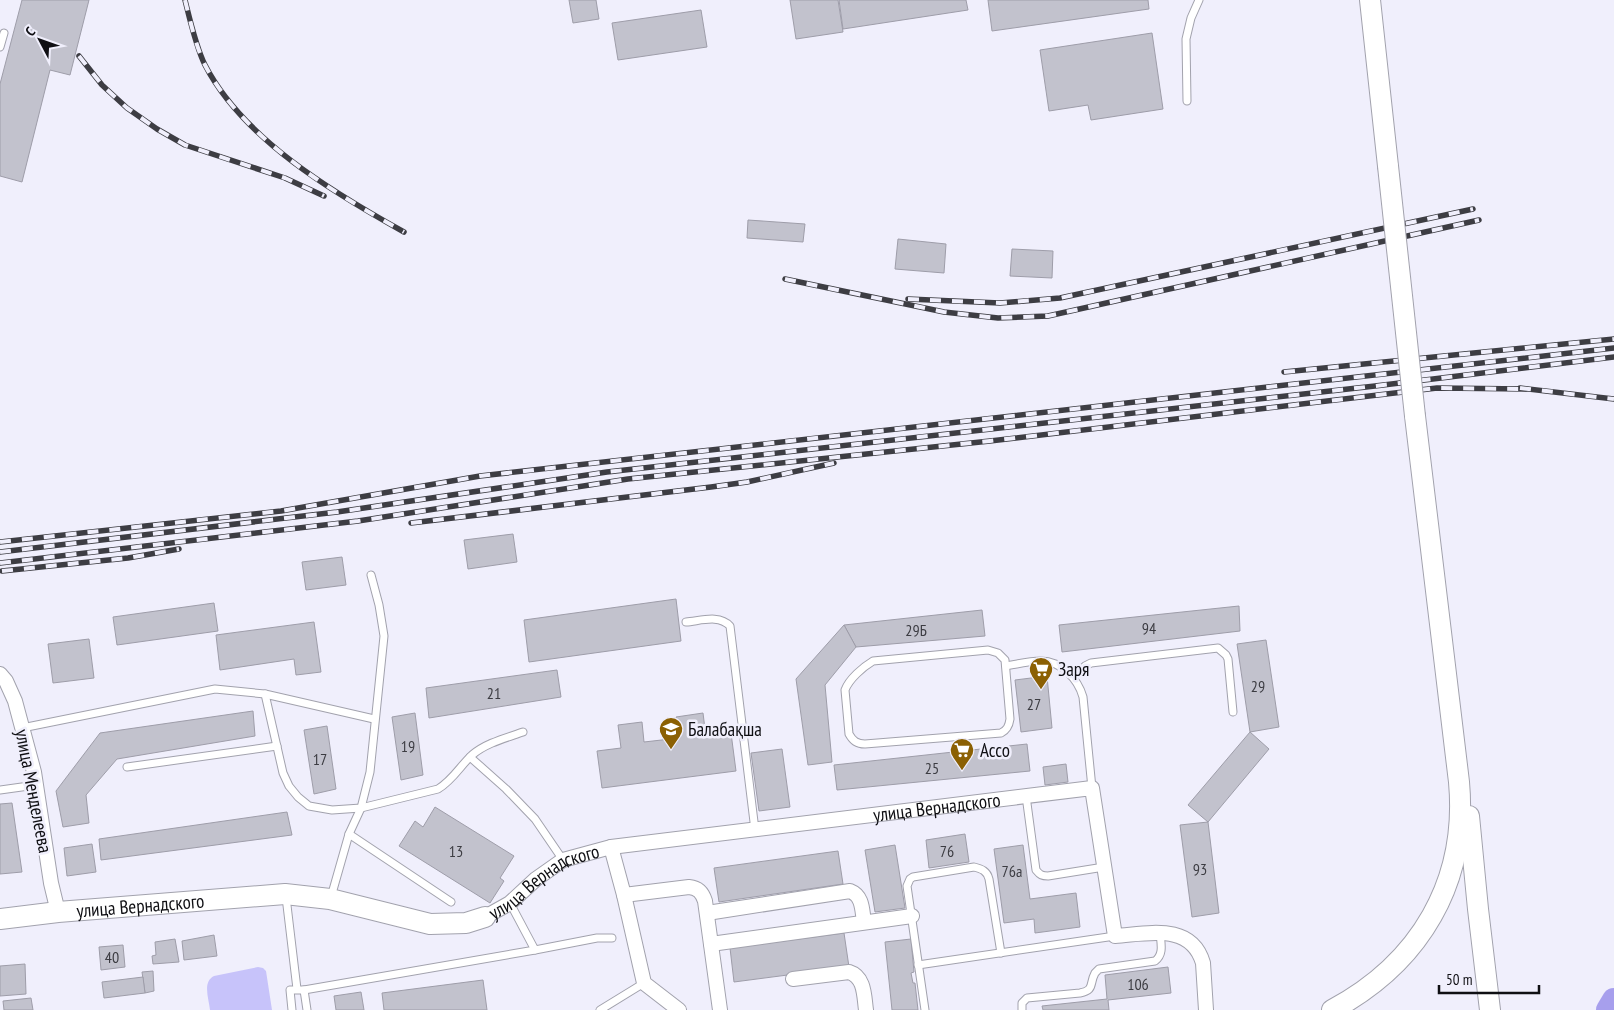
<svg xmlns="http://www.w3.org/2000/svg" width="1614" height="1010" font-family="'PT Sans Narrow',sans-serif">
<style>
.green{fill:#c7c3fa}
.lines{fill:none;stroke-linecap:round;stroke-linejoin:round}
.river{stroke:#a79fed;stroke-width:24}
.building{fill:#c2c2cd;stroke:#9e9da9}
.lane-casing{stroke:#a2a2ad;stroke-width:9}
.street-casing{stroke:#a2a2ad;stroke-width:16}
.secondary-casing{stroke:#a2a2ad;stroke-width:22}
.lane{stroke:#fff;stroke-width:7}
.street{stroke:#fff;stroke-width:14}
.secondary{stroke:#fff;stroke-width:20}
.rail-casing{stroke:#3d3d43;stroke-width:5.5}
.rail{stroke:#f0effc;stroke-width:4;stroke-dasharray:11;stroke-linecap:butt}
.secondary-bridge-casing{stroke:#a2a2ad;stroke-width:22;stroke-linecap:butt}
.secondary-bridge{stroke:#fff;stroke-width:20}
.labels{text-anchor:middle;stroke-width:5;stroke-linejoin:round;paint-order:stroke}
.number-label{font-size:16px;fill:#3c3c42}
.poi-label{font-size:19px;fill:#0f0f13;stroke:#f0effc;text-anchor:start}
.street-label{font-size:19px;fill:#0f0f13;stroke:#f0effc}
</style>
<rect width="100%" height="100%" fill="#f0effc"/>
<!-- green -->
<path class="green" d="M258 967 263 968 266 971 272 1010H210C209 999 202 982 214 976Z"/>
<g class="lines">
<!-- river -->
<polyline class="river" points="1608,1010 1614,1000"/>
</g>
<!-- building -->
<g class="building">
<polygon points="22,0 89,0 70,75 50,70 22,182 0,176 0,84"/>
<polygon points="569,0 596,0 599,19 573,23"/>
<polygon points="790,0 838,0 843,32 796,39"/>
<polygon points="839,0 966,0 968,10 843,29"/>
<polygon points="988,0 1148,0 1149,9 992,31"/>
<polygon points="701,10 707,47 618,60 612,23"/>
<polygon points="1152,33 1163,109 1091,120 1088,105 1049,111 1040,50"/>
<polygon points="748,220 805,224 803,242 747,238"/>
<polygon points="898,239 946,244 944,273 895,269"/>
<polygon points="1012,249 1053,251 1052,278 1010,276"/>
<polygon points="513,534 517,562 468,569 464,540"/>
<polygon points="342,557 346,585 306,590 302,562"/>
<polygon points="676,599 681,641 529,662 524,620"/>
<polygon points="214,603 218,631 117,645 113,617"/>
<polygon points="1239,606 1240,631 1062,652 1059,625"/>
<polygon points="982,610 985,636 856,647 844,625"/>
<polygon points="314,622 321,672 296,675 294,659 220,670 216,635"/>
<polygon points="844,625 856,647 825,685 832,762 808,765 796,679"/>
<polygon points="89,639 94,678 53,683 48,644"/>
<polygon points="1266,640 1279,727 1250,732 1237,644"/>
<polygon points="557,670 561,697 429,718 426,688"/>
<polygon points="1047,676 1052,728 1021,732 1015,680"/>
<polygon points="253,711 255,736 117,759 86,795 89,823 63,827 56,791 100,733"/>
<polygon points="415,713 423,775 401,780 392,717"/>
<polygon points="703,713 706,737 731,733 736,771 602,788 597,751 621,748 618,725 642,722 644,742 679,738 676,717"/>
<polygon points="327,726 336,789 314,794 304,730"/>
<polygon points="1250,732 1269,749 1208,822 1188,805"/>
<polygon points="1027,744 1030,771 837,790 834,765"/>
<polygon points="782,749 790,807 759,811 751,753"/>
<polygon points="1066,764 1068,782 1045,785 1043,767"/>
<polygon points="12,803 22,872 0,874 0,804"/>
<polygon points="435,807 514,856 500,878 504,881 490,903 399,846 415,821 423,827"/>
<polygon points="287,812 292,835 101,860 99,839"/>
<polygon points="1208,822 1219,913 1192,917 1180,825"/>
<polygon points="965,834 969,862 929,868 926,840"/>
<polygon points="92,844 96,872 67,876 64,848"/>
<polygon points="895,845 905,908 875,912 865,850"/>
<polygon points="1023,845 1030,899 1076,893 1080,927 1035,933 1034,919 1004,923 994,849"/>
<polygon points="838,851 843,884 719,902 714,868"/>
<polygon points="844,933 849,967 734,982 730,948"/>
<polygon points="214,935 217,956 184,960 182,941"/>
<polygon points="175,939 179,962 153,964 152,956 156,955 155,942"/>
<polygon points="911,939 914,972 911,973 913,983 915,983 918,1010 892,1010 885,942"/>
<polygon points="123,945 125,967 101,970 99,947"/>
<polygon points="25,964 26,994 0,996 0,966"/>
<polygon points="1168,967 1171,993 1108,1000 1109,1010 1043,1010 1042,1006 1107,999 1105,975"/>
<polygon points="153,971 154,991 145,993 142,972"/>
<polygon points="143,977 145,993 104,998 102,982"/>
<polygon points="483,980 487,1010 384,1010 382,993"/>
<polygon points="361,992 364,1010 336,1010 334,996"/>
<polygon points="31,998 33,1010 4,1010 3,1001"/>
</g>
<g class="lines">
<!-- lane casing -->
<g class="lane-casing">
<g id="lane">
<polyline points="0,47 4,33"/>
<polyline points="1187,101 1186,39 1191,18 1199,0"/>
<path d="M686 622C700 621 719 614 730 626L755 830"/>
<path d="M988 650 998 653 1005 660 1010 719C1009 726 1007 730 1001 733L865 744C857 744 853 741 849 734L845 690C849 679 863 667 873 661Z"/>
<path d="M1006 666C1017 664 1029 661 1041 661 1061 661 1078 679 1083 697L1092 788"/>
<polyline points="1073,677 1085,666 1091,663 1218,648 1226,655 1228,659 1233,712"/>
<path d="M374 719 265 694 283 773 289 786 298 797 309 806 332 810 361 808 438 789C453 780 460 766 472 755 486 743 506 738 523 732"/>
<polyline points="22,728 215,689 265,694"/>
<polyline points="470,757 506,789 535,819 563,860"/>
<polyline points="127,767 277,746"/>
<polyline points="0,790 36,785"/>
<path d="M1026 796 1036 870C1040 875 1042 876 1048 876L1104 867"/>
<polyline points="349,834 451,902"/>
<polyline points="286,897 297,989"/>
<polyline points="331,897 349,834 361,808 370,772 384,636 379,605 371,575"/>
<polyline points="510,903 535,950 597,938 612,938"/>
<polyline points="918,965 1115,936"/>
<polyline points="304,990 307,1010"/>
<polyline points="292,1010 290,990 304,990 535,950"/>
<polyline points="600,1010 644,983"/>
<path d="M925 1010 907 886 910 879 913 877 974 867C982 869 987 871 989 879L1001 953"/>
<path d="M1022 1010V1003L1027 998 1080 993C1095 990 1089 984 1095 973L1099 969 1155 961C1164 954 1161 944 1160 933"/>
</g>
</g>
<!-- street casing -->
<g class="street-casing">
<g id="street">
<polyline points="0,674 6,681 15,701 34,772 51,883 58,912"/>
<polyline points="611,847 624,895 644,983 679,1010"/>
<path d="M624 895 689 887C698 888 702 892 705 901L720 1010"/>
<path d="M707 913 850 891C863 896 862 910 864 922"/>
<path id="s1" d="M485 917 510 903 536 879 563 860 611 847 1092 788 1115 936C1147 934 1191 922 1203 963L1206 1010"/>
<polyline points="711,944 912,916"/>
<path d="M793 979 849 972C865 977 864 996 866 1010"/>
</g>
</g>
<!-- secondary casing -->
<g class="secondary-casing">
<g id="secondary">
<polyline points="1370,0 1388,166"/>
<polyline points="1469,816 1478,909 1490,1010"/>
<path id="s2" d="M0 919 58 912 285 894 330 899 430 924 466 923 485 917"/>
<path d="M1332 1010C1420 963 1468 882 1459 782L1415 416"/>
</g>
</g>
<!-- lane -->
<use href="#lane" class="lane"/>
<!-- street -->
<use href="#street" class="street"/>
<!-- secondary -->
<use href="#secondary" class="secondary"/>
<!-- rail casing -->
<g class="rail-casing">
<g id="rail">
<path d="M185 0C190 20 196 47 205 65 243 139 334 193 404 232"/>
<polyline points="79,56 102,85 127,108 157,129 185,145 285,178 324,196"/>
<polyline points="785,279 944,312 998,318 1048,316 1479,220"/>
<polyline points="908,299 1000,303 1060,298 1473,209"/>
<polyline points="1284,372 1614,339"/>
<polyline points="1520,388 1614,399"/>
<polyline points="411,523 711,487 747,482 834,463"/>
<polyline points="0,542 281,511 480,476 1614,348"/>
<polyline points="0,552 337,512 607,472 1375,386 1614,357"/>
<polyline points="0,563 358,521 628,479 990,441 1437,388 1526,389"/>
<polyline points="2,571 128,558 179,549"/>
</g>
</g>
<!-- rail -->
<use href="#rail" class="rail"/>
<!-- secondary-bridge casing -->
<g class="secondary-bridge-casing">
<polyline id="secondary-bridge" points="1388,166 1415,416"/>
</g>
<!-- secondary-bridge -->
<use href="#secondary-bridge" class="secondary-bridge"/>
</g>
<!-- icons -->
<defs>
<g id="supermarket-pin" transform="scale(1.25)"><path d="M0 17L-7.5 6A9.5 9.5 0 1 1 7.5 6Z" fill="#8b6003" stroke="#f0effc"/><path d="M-6-5.5h2.5l.6 2H6L4.5 2H-2.5L-4.4-4H-6ZM-1.5 3.2a1.3 1.3 0 1 0 .1 0ZM3 3.2a1.3 1.3 0 1 0 .1 0Z" fill="#fff"/></g>
<g id="school-pin" transform="scale(1.25)"><path d="M0 17L-7.5 6A9.5 9.5 0 1 1 7.5 6Z" fill="#8b6003" stroke="#f0effc"/><path d="M0-5L7-2L0 1L-7-2ZM-4 1L0 2.5L4 1V4Q0 6-4 4Z" fill="#fff"/></g>
</defs>
<g fill-rule="evenodd">
<use href="#supermarket-pin" x="1041" y="669"/>
<use href="#school-pin" x="671" y="729"/>
<use href="#supermarket-pin" x="962" y="750"/>
</g>
<g class="labels">
<!-- number labels -->
<g class="number-label">
<text x="1149" y="634">94</text>
<text x="916" y="636">29Б</text>
<text x="1258" y="692">29</text>
<text x="494" y="699">21</text>
<text x="1034" y="710">27</text>
<text x="408" y="752">19</text>
<text x="320" y="765">17</text>
<text x="932" y="774">25</text>
<text x="456" y="857">13</text>
<text x="947" y="857">76</text>
<text x="1200" y="875">93</text>
<text x="1012" y="877">76а</text>
<text x="112" y="963">40</text>
<text x="1138" y="990">106</text>
</g>
<!-- poi labels -->
<g class="poi-label">
<text x="1058" y="676">Заря</text>
<text x="688" y="736">Балабақша</text>
<text x="980" y="757">Ассо</text>
</g>
<!-- street labels -->
<g class="street-label">
<text transform="translate(34 791) rotate(79)" y="7">улица Менделеева</text>
<text dy="7" stroke="none"><textPath href="#s1" startOffset="475">улица Вернадского</textPath></text>
<text dy="7" stroke="none"><textPath href="#s1" startOffset="70">улица Вернадского</textPath></text>
<text dy="7" stroke="none"><textPath href="#s2" startOffset="141">улица Вернадского</textPath></text>
</g>
</g>
<!-- north arrow -->
<g transform="translate(40 40) rotate(311)" stroke="#f0effc" stroke-width="4" paint-order="stroke">
<path d="M0-4L9 19L0 12L-9 19Z" fill="#0f0f13"/>
<text y="-8" font-size="14" font-weight="bold" text-anchor="middle" fill="#0f0f13">С</text>
</g>
<!-- scale -->
<path d="M1439 985v8h100v-8" fill="none" stroke="#0f0f13" stroke-width="2.5"/>
<text x="1446" y="985" font-size="15" fill="#0f0f13" stroke="#f0effc" stroke-width="4" paint-order="stroke">50 m</text>
</svg>
